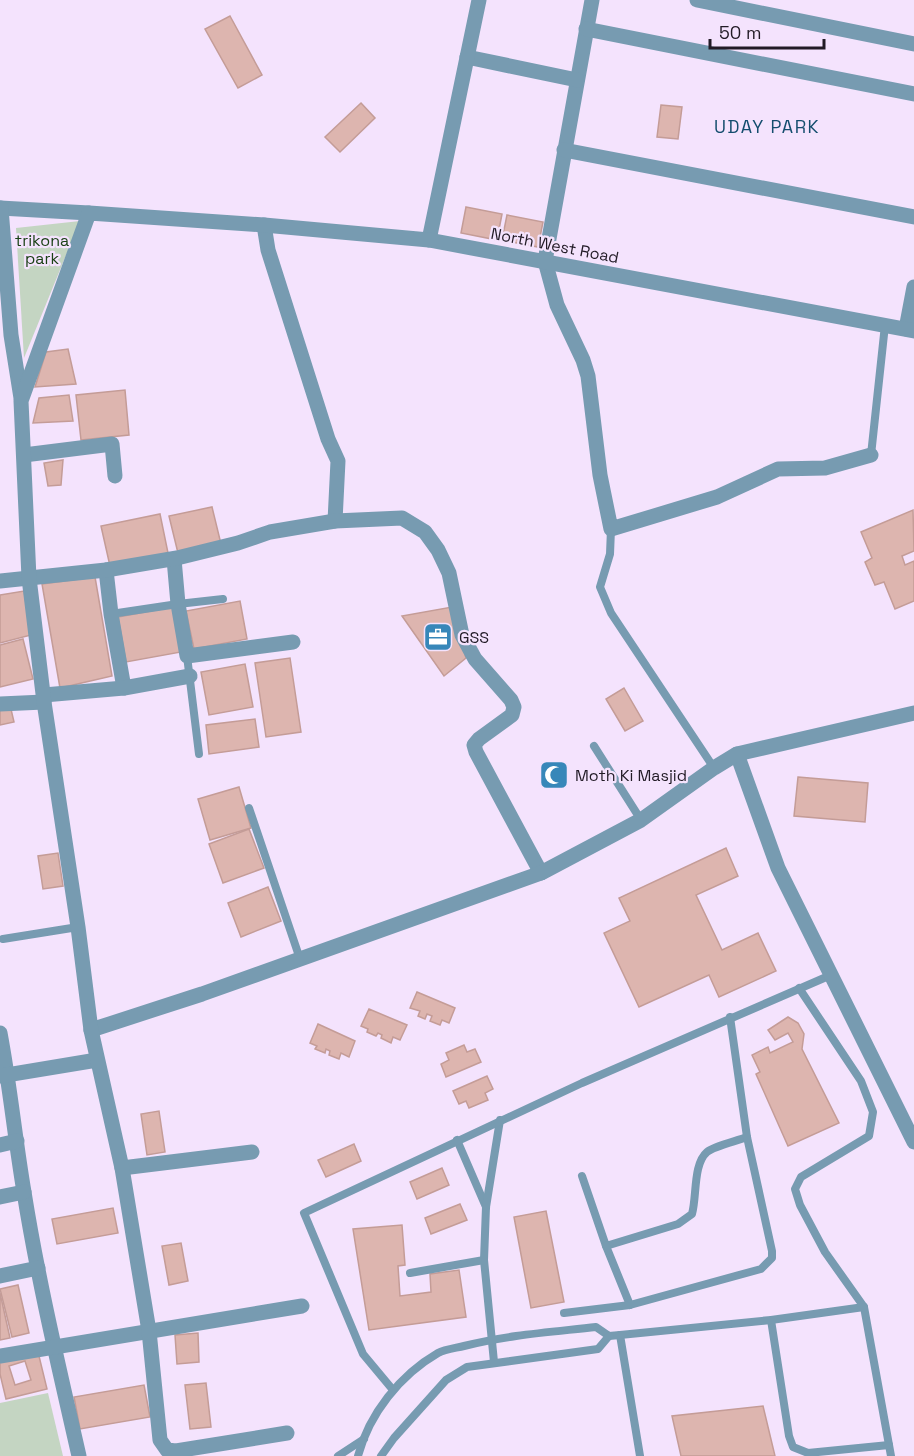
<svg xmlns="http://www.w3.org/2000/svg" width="914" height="1456" font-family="'Space Grotesk',sans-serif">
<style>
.green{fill:#c4d5c2}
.building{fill:#ddb5af;stroke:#c49c97;stroke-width:1.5;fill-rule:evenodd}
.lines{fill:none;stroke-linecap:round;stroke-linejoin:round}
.lane{stroke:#779bb1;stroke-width:8}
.street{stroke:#779bb1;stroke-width:15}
.labels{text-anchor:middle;stroke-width:4.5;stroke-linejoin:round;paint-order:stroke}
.park-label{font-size:16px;fill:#1a4115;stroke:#f4e3fd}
.street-label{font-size:16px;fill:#221b26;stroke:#f4e3fd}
.poi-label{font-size:16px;fill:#221b26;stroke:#f4e3fd;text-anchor:start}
.neighbourhood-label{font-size:18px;letter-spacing:1.5px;fill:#144d6e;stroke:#f4e3fd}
</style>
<rect width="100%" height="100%" fill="#f4e3fd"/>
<!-- green -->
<g class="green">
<polygon points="80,221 24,358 16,228"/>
<polygon points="48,1393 63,1456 0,1456 0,1403"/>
</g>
<!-- building -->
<g class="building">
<polygon points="230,16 262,75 238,88 205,29"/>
<polygon points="361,103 375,118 340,152 325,137"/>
<polygon points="661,105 682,107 678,139 657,137"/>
<polygon points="466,207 502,214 497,240 461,233"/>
<polygon points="507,215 543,222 538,247 502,240"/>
<polygon points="68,349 76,384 35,387 46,352"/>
<polygon points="125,390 129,435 81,440 76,395"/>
<polygon points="69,395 73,421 33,423 39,398"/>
<polygon points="63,460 61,485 48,486 44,463"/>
<polygon points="212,507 221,544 178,553 169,516"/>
<polygon points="913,510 914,551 902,556 905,565 914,561 914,601 895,609 884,582 875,585 865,562 872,558 861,532"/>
<polygon points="160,514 168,553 110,566 101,526"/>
<polygon points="95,577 112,676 60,688 42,584"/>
<polygon points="24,591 31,635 0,643 0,595"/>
<polygon points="240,601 247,639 194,649 186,611"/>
<polygon points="173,607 181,652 126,662 118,617"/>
<polygon points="452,607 466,658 444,676 402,616"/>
<polygon points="23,639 33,679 0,687 0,645"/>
<polygon points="290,658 301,732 266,737 255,663"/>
<polygon points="245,664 253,707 209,715 201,672"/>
<polygon points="624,688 643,721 625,731 606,699"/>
<polygon points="10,705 14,722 0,725 0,708"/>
<polygon points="255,719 259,747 209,754 206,725"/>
<polygon points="798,777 868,783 865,822 794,816"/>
<polygon points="239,787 251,828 210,840 198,799"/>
<polygon points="249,829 264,868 223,883 209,844"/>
<polygon points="726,848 738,876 696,895 722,950 758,933 776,971 719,997 709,975 639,1007 604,933 630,921 619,898"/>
<polygon points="58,853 63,886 43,889 38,856"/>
<polygon points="268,887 281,921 241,937 228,903"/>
<polygon points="417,992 455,1008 449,1023 442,1020 440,1025 430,1021 432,1016 427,1014 425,1019 418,1016 420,1011 410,1008"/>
<polygon points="369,1009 407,1025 400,1040 393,1037 391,1043 381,1038 382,1035 378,1033 376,1036 367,1032 368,1029 361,1026"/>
<polygon points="788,1017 798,1023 804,1034 802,1049 839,1123 788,1146 756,1074 760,1072 752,1055 768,1047 770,1053 793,1042 788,1033 775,1040 768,1030"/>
<polygon points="318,1024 355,1041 349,1057 341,1053 339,1059 329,1055 330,1051 326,1049 325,1053 315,1049 317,1046 310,1043"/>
<polygon points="464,1045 467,1052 475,1049 481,1062 446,1077 441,1064 449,1060 446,1053"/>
<polygon points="487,1076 493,1089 485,1093 488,1100 469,1108 466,1101 459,1104 453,1091"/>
<polygon points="159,1111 165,1152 147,1155 141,1114"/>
<polygon points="354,1144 361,1161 326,1177 318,1160"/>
<polygon points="442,1168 449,1185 417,1199 410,1182"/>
<polygon points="460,1204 467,1220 431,1234 425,1218"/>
<polygon points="113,1208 118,1233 57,1244 52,1219"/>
<polygon points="546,1211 564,1302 531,1308 514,1217"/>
<polygon points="402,1225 405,1265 398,1266 400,1296 431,1292 430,1274 459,1270 466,1317 369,1330 353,1229"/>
<polygon points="181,1243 188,1281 169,1285 162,1246"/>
<polygon points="18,1285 29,1333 12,1337 0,1289"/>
<polygon points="0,1293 10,1338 0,1340"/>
<polygon points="198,1333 199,1362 177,1364 175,1335"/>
<path d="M38 1352 47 1389 6 1399 0 1374V1362ZM25 1361 31 1380 15 1385 9 1366Z"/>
<polygon points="206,1383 211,1427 190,1429 185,1385"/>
<polygon points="144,1385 150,1417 80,1429 74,1397"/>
<polygon points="763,1406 775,1456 681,1456 672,1416"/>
</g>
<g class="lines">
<!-- lane -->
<g class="lane">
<polyline points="871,455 885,325"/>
<polyline points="611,529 610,554 600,587 611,613 714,768"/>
<polyline points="111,614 178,604 223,599"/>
<polyline points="187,656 199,754"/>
<polyline points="594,746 641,820"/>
<polyline points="249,808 300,959"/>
<polyline points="3,939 78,927"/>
<polyline points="799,988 861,1081 873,1112 869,1136 801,1177 795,1189 800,1205 825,1252 864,1307 891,1456"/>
<polyline points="457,1140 486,1207"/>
<path d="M582 1176 606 1246 678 1224 692 1214C697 1196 693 1164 707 1152 714 1146 737 1141 747 1137"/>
<polyline points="606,1246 630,1305"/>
<polyline points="410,1273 484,1260"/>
<polyline points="564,1313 630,1305 761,1269 772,1258 772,1251 747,1137 730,1017"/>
<polyline points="771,1320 789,1436 793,1447 808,1453 889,1445"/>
<polyline points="620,1335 640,1456"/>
<polyline points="494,1362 484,1260 486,1207 500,1120"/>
<polyline points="393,1390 363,1354 304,1213 582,1083 831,975"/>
<polyline points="338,1456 364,1439"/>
<path d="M358 1456C369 1414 400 1375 438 1353 445 1349 456 1348 464 1346 507 1335 552 1332 596 1327L609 1336 620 1335 771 1320 864 1307"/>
<polyline points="381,1456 394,1438 446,1380 467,1367 598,1349 609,1336"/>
</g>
<!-- street -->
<g class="street">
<polyline points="592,0 545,261 557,305 583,360 588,376 600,475 611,529 717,497 778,469 825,468 871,455"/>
<polyline points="697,0 914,44"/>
<polyline points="586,29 914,94"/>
<polyline points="467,57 577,80"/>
<polyline points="564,150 914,217"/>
<polyline points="0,208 89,213"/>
<polyline points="1,208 11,335 21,398"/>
<polyline points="264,225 268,250 328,439 338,461 335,521"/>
<polyline points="429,240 479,0"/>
<polyline points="906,329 914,287"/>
<polyline points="24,455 112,444 115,476"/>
<polyline points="174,559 178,604 187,656 293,642"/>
<polyline points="106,570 111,614 124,688"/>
<polyline points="0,581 106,570 177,558 238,543 270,532 335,521 402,518 425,532 438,550 449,573 462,635 475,659 511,700 514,707 512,715 479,739 474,745 476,752 541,873"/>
<polyline points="44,695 124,688 190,676"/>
<polyline points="0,704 44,702"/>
<polyline points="737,754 778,868 914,1142"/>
<polyline points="91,1030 202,994 541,873 641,820 714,768 737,754 914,713"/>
<path d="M0 1033C10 1086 15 1139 24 1192 38 1280 59 1368 79 1456"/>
<polyline points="0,1076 97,1060"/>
<polyline points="0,1145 17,1141"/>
<polyline points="122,1168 252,1152"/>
<polyline points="0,1197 24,1192"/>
<polyline points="0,1276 38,1268"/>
<polyline points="0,1356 302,1306"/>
<polyline points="287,1433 176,1451 167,1450 160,1440 149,1331 122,1168 91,1030 78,927 44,702 29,578 21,401 89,213 264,225 429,240 914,331"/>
</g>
</g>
<!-- icons -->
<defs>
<g id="office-square" transform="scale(1.5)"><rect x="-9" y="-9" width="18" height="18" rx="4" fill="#3787b9" stroke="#f4e3fd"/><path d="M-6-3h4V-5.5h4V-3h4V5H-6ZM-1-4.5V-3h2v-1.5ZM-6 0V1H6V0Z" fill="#fff"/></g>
<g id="mosque-square" transform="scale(1.5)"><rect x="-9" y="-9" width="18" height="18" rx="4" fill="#3787b9" stroke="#f4e3fd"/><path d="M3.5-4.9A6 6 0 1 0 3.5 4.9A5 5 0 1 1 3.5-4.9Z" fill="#fff"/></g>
</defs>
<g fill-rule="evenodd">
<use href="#office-square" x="438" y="637"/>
<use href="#mosque-square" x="554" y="775"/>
</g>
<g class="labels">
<!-- park labels -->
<g class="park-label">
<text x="42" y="246">trikona<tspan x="42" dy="18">park</tspan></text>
</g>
<!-- street labels -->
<g class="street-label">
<text transform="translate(555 245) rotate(11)" y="6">North West Road</text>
</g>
<!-- poi labels -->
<g class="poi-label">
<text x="459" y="643">GSS</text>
<text x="575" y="781">Moth Ki Masjid</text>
</g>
<!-- neighbourhood labels -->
<g class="neighbourhood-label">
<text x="767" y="133">UDAY PARK</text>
</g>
</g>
<!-- scale -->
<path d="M710 39v9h114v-9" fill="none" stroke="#221b26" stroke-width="3"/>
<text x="719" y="39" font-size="18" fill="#221b26" stroke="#f4e3fd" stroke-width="4.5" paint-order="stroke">50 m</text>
</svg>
